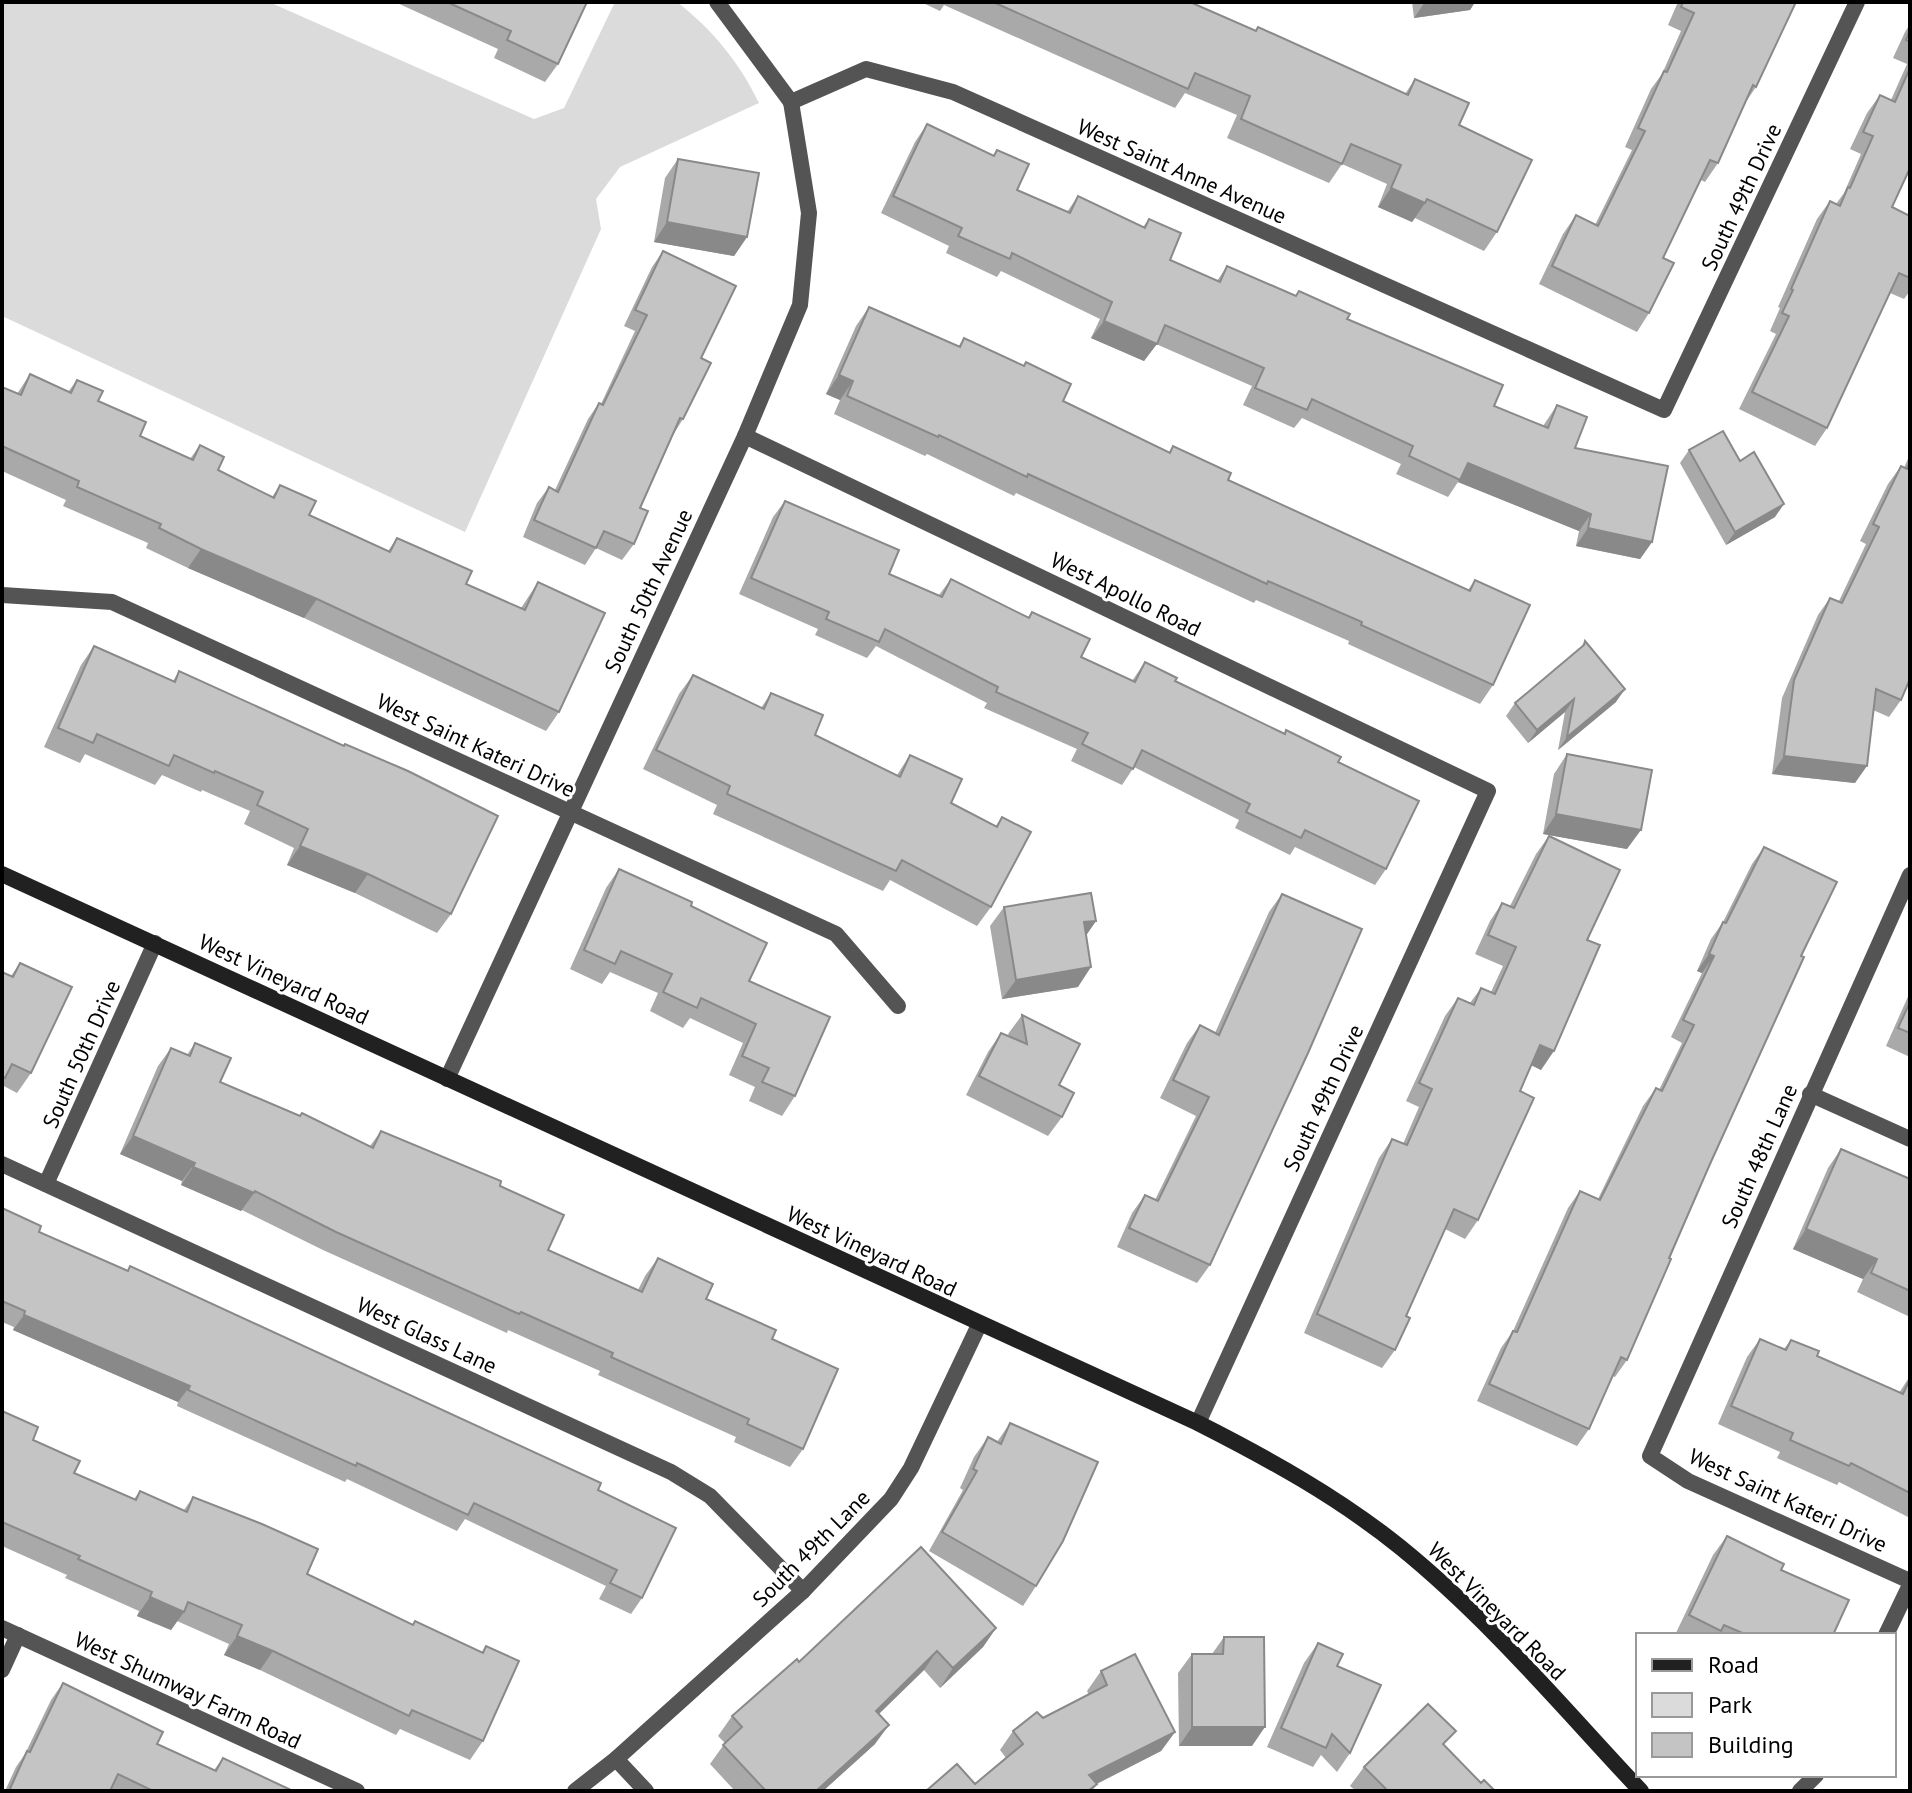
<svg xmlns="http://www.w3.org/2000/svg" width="1912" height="1793" font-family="'PT Sans',sans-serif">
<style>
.green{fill:#dbdbdb}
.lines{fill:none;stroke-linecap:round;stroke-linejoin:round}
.street{stroke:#545454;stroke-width:16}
.secondary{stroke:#212121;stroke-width:16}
.wall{fill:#a9a9a9}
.shaded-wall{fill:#898989}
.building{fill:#c4c4c4;stroke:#898989;stroke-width:2}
.labels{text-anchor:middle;stroke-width:6;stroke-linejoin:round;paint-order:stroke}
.street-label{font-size:22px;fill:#000;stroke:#fff}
</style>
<rect width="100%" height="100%" fill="#fff"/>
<!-- green -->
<path class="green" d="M2 2H269L534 119 564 108 615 2H677C713 30 739 62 759 103L620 167 596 199 601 229 465 532 2 316Z"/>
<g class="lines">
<!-- street -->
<g class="street">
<polyline points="717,2 791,102 866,69 953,92 1664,410 1857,2"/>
<polyline points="745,436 1488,791 1198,1423"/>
<polyline points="2,595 112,602 836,934 898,1006"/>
<polyline points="1910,875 1650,1456 1688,1481 1910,1581"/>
<polyline points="447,1079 745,436 800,305 809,213 791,102"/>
<polyline points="1810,1094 1910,1139"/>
<polyline points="2,1164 671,1472 710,1496 803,1591"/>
<polyline points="46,1184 155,943"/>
<polyline points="2,1628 357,1791"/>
<polyline points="1886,1635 1910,1585"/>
<polyline points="2,1670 18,1635"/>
<polyline points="616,1759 646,1791"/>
<polyline points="575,1791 616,1759 803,1591 891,1499 911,1468 979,1325"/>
<polyline points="1800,1791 1816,1775"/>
</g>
<!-- secondary -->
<path class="secondary" d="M2 874 1198 1423C1269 1459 1338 1497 1400 1547 1489 1619 1563 1708 1641 1791"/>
</g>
<!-- wall -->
<g class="wall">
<polygon points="395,2 587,2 558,64 545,82 494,58 498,49"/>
<polygon points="921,2 1190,2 1255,31 1258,27 1405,94 1415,79 1459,125 1497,232 1484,251 1415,218 1412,222 1378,207 1387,184 1342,164 1329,183 1227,138 1237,115 1185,93 1175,108 944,5 940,11"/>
<polygon points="1412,2 1475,2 1470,10 1414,18"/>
<polygon points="1678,2 1796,2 1756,87 1745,103 1718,163 1705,182 1701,180 1663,258 1649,313 1637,332 1539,284 1563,234 1576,215 1595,225 1632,150 1625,147 1651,89 1662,74 1681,31 1668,25"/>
<polygon points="1910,24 1910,168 1892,207 1910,216 1910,291 1904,299 1890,293 1827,428 1815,446 1739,409 1776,334 1770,331 1780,308 1778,307 1817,219 1830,201 1836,204 1844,193 1861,154 1850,149 1867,113 1880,95 1891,100 1907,64 1893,58 1905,32"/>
<polygon points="927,124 993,156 997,150 1017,190 1067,212 1078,196 1143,227 1149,219 1170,260 1217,281 1227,266 1295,296 1299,291 1494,406 1543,426 1557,405 1575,448 1652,542 1640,559 1576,546 1579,531 1458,482 1448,497 1396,474 1401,464 1302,418 1294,428 1243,405 1252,386 1156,344 1144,361 1091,338 1100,319 1001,271 997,277 946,253 949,246 881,213 915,142"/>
<polygon points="678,159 747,237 734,256 654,242 665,178"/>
<polygon points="663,251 701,358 683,419 673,435 640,508 634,544 622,560 596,548 585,565 523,537 537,503 549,487 555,490 588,419 599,403 601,404 635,331 624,326 652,267"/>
<polygon points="869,307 958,347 964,338 1063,401 1169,452 1173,446 1228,480 1468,590 1475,580 1493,685 1480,704 1348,644 1349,641 1256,600 1254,603 1016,493 1014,496 927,454 925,456 834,414 840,400 826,394 856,326"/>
<polygon points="30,374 68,392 77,380 98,401 140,436 190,459 200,445 218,470 272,497 280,485 309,515 388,551 397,538 466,584 521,608 525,602 538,582 559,712 546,731 304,618 188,568 146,548 148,543 63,506 66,500 2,471 2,387 17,394"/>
<polygon points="1689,450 1740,461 1775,517 1726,545 1680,463"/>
<polygon points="1910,454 1910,679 1901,700 1889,717 1873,710 1855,783 1772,774 1782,698 1818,615 1830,598 1839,601 1866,544 1860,541 1888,484 1901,466 1904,468"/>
<polygon points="785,501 889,574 939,595 951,579 1028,618 1032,612 1081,657 1132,681 1145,662 1175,681 1284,734 1286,730 1338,762 1386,869 1375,885 1295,847 1290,855 1235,828 1239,820 1134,767 1122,785 1071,761 1077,749 984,708 987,703 876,646 867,658 815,635 818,629 739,594 773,517"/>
<polygon points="1585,641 1616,702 1558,750 1565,712 1528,743 1506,716 1515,703 1579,650"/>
<polygon points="94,646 173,681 179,671 451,914 437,933 355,893 287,865 294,848 244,824 250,811 202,790 201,792 162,775 155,785 85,754 80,763 44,747 81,665"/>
<polygon points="693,675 761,708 771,693 815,735 897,775 910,755 951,803 995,827 1002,817 991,907 977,926 890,880 883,891 713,814 717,805 643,769 679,694"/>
<polygon points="1567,754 1627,849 1543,834 1554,774"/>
<polygon points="1549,836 1587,940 1541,1070 1531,1065 1520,1091 1478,1220 1465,1239 1445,1229 1406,1316 1395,1350 1382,1368 1304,1333 1379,1158 1392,1139 1403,1144 1419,1107 1406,1101 1445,1016 1458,998 1470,1003 1481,988 1491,992 1503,966 1475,954 1490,921 1502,903 1510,906 1536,854"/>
<polygon points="1764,847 1801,956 1710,1164 1627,1360 1615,1377 1612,1376 1589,1429 1577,1446 1477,1401 1501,1348 1513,1331 1568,1208 1580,1191 1598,1199 1643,1106 1656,1088 1659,1090 1682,1043 1671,1037 1702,973 1697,971 1711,939 1723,922 1752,864"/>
<polygon points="619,869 691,906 749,981 795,1096 782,1116 749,1101 755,1087 729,1075 743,1043 690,1018 683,1028 650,1011 658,993 610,972 602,984 570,969 606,888"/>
<polygon points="1282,894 1210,1265 1197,1283 1117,1247 1132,1213 1145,1195 1155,1200 1196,1116 1160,1098 1187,1043 1200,1025 1215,1033 1269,912"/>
<polygon points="1004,907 1096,921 1086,935 1078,987 1002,999 990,926"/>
<polygon points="20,963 31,1073 17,1093 2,1085 2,972 11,976"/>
<polygon points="1910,992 1910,1057 1886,1046"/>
<polygon points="1022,1015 1059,1085 1062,1117 1048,1136 966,1095 988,1052 1001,1033 1009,1036 1008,1034"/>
<polygon points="195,1043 220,1082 370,1146 381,1131 500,1186 548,1250 638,1290 645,1276 658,1258 706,1299 772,1339 803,1449 790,1467 734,1442 736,1437 598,1375 600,1371 508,1330 507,1333 323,1250 242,1210 241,1211 181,1185 182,1181 120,1154 158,1066 171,1048 187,1055"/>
<polygon points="1841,1149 1910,1179 1910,1317 1857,1292 1863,1279 1793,1249 1828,1168"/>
<polygon points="2,1208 39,1232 127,1271 130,1266 598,1490 642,1598 631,1614 599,1599 606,1586 465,1519 457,1531 347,1479 345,1482 177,1406 178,1402 13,1330 14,1327 2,1322"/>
<polygon points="1760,1339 1784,1349 1791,1340 1817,1356 1899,1393 1910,1376 1910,1518 1839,1482 1837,1485 1777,1458 1780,1452 1718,1424 1747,1357"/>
<polygon points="2,1411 33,1440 74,1473 134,1499 140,1491 184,1510 193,1497 307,1574 412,1625 415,1621 481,1653 486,1646 483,1741 470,1760 400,1729 396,1735 260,1670 224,1655 229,1644 177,1621 171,1630 137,1616 139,1611 65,1578 67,1575 2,1546"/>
<polygon points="1010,1423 1036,1586 1023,1606 929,1551 963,1490 960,1488 974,1457 988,1437 997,1442"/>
<polygon points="1727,1536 1781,1570 1833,1635 1675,1635 1713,1555"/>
<polygon points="996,1628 983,1647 940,1688 924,1670 879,1714 875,1744 823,1791 735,1791 710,1764 725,1743 718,1736 732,1716 799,1662"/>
<polygon points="1224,1637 1252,1746 1179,1746 1178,1673 1192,1654 1212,1654"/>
<polygon points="1318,1643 1337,1666 1350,1753 1337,1772 1321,1755 1313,1767 1267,1747 1304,1663"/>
<polygon points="1101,1671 1175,1732 1161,1751 1097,1784 1092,1791 926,1791 975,1784 1006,1758 1000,1750 1013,1731 1089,1695 1087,1691"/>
<polygon points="63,1683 157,1744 214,1770 223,1758 293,1791 5,1791 16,1767 25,1754 51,1700"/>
<polygon points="1445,1746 1481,1783 1495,1791 1356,1791 1350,1786 1364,1767"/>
</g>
<!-- shaded-wall -->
<g class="shaded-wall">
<polygon points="1425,2 1475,2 1470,10 1414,18"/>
<polygon points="1391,188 1425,203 1412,222 1378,207"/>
<polygon points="667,222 747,237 734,256 654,242"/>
<polygon points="1104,321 1157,344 1144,361 1091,338"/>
<polygon points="839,375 853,381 840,400 826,394"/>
<polygon points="1468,463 1591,514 1579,531 1458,482"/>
<polygon points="1784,504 1775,517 1726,545 1735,532"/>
<polygon points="1588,528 1652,542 1640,559 1576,546"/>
<polygon points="201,549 317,599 304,618 188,568"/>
<polygon points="1625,689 1616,702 1558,750 1567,737"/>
<polygon points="1574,699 1565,712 1528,743 1537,730"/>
<polygon points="1784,756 1867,766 1855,783 1772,774"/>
<polygon points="1556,814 1641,830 1627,849 1543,834"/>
<polygon points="300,846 368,874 355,893 287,865"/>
<polygon points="1096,921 1083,940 1084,922"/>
<polygon points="1709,954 1714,956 1702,973 1697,971"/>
<polygon points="1091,967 1078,987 1002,999 1016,980"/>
<polygon points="1540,1045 1554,1051 1541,1070 1527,1063"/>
<polygon points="133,1136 195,1163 182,1181 120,1154"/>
<polygon points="193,1167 254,1193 241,1211 181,1185"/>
<polygon points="1806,1229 1877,1259 1863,1279 1793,1249"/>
<polygon points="24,1315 190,1386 178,1402 13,1330"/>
<polygon points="150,1597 184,1612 171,1630 137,1616"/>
<polygon points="996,1628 983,1647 940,1688 953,1668"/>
<polygon points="237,1636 273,1651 260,1670 224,1655"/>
<polygon points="937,1651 924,1670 862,1730 876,1711"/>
<polygon points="889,1725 875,1744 823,1791 816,1791"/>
<polygon points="1192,1727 1265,1727 1252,1746 1179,1746"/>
<polygon points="1175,1732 1161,1751 1082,1791 1089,1775"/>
</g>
<!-- building -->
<g class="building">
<polygon points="447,2 587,2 558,64 507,40 511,31"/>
<polygon points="993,2 1190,2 1256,31 1258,27 1408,95 1415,79 1469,103 1459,125 1532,160 1497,232 1427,199 1425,203 1391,188 1401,165 1351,144 1342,164 1241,119 1250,96 1195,73 1188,89"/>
<polygon points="1683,2 1796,2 1756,87 1753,85 1718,163 1710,160 1663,258 1674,263 1649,313 1552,266 1576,215 1598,226 1645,131 1638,128 1664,71 1667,72 1694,13 1681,7"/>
<polygon points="1910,30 1910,42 1906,40"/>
<polygon points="1910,68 1910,168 1892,207 1910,216 1910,278 1899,273 1827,428 1752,392 1789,316 1782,313 1793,290 1791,289 1830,201 1840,206 1848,187 1850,188 1873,136 1863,132 1880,95 1895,102"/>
<polygon points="927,124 994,156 997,150 1029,164 1017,190 1070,213 1078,196 1145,228 1149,219 1181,233 1170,260 1220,282 1227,266 1296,296 1299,291 1350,314 1347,319 1503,385 1494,406 1548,428 1557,405 1587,417 1575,448 1668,466 1652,542 1588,528 1591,514 1468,463 1460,480 1409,456 1413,446 1312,399 1307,410 1255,388 1264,368 1165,325 1157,344 1104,321 1112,302 1012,253 1010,259 958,236 962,228 893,196"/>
<polygon points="678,159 759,173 747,237 667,222"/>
<polygon points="663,251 736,286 701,358 711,363 683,419 680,418 640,508 648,511 634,544 604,531 596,548 534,520 549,487 558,492 599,403 603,405 647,315 635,310"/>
<polygon points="869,307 960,347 964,338 1024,366 1026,362 1071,384 1063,401 1170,453 1173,446 1231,473 1228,480 1470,591 1475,580 1530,605 1493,685 1361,625 1362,622 1268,581 1267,584 1028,474 1027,477 939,435 938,437 847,396 853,381 839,375"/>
<polygon points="30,374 71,393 77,380 103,391 98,401 146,422 140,436 193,460 200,445 224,457 218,470 274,498 280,485 316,501 309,515 390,552 397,538 472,571 466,584 525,610 538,582 605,613 559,712 317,599 201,549 159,528 161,524 77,487 79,481 2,446 2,387 21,395"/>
<polygon points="1723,431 1740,461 1754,452 1784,504 1735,532 1689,450"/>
<polygon points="1910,462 1910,679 1901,700 1876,689 1867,766 1784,756 1794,680 1830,598 1842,603 1879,527 1873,524 1901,466 1907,469"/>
<polygon points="785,501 899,550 889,574 942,597 951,579 1029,618 1032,612 1090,639 1081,657 1135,682 1145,662 1177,678 1175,681 1285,734 1286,730 1341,757 1338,762 1419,801 1386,869 1305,830 1301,838 1246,812 1250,804 1142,750 1133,769 1082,744 1088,733 996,692 998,687 885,629 879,642 826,619 829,612 751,578"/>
<polygon points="1585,641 1625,689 1567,737 1574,699 1537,730 1515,703 1584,645"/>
<polygon points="94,646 175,682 179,671 344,746 345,744 408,771 498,816 451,914 368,874 300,846 308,829 257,805 263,792 215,771 214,773 174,755 169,766 97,734 93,743 58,728"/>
<polygon points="693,675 764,709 771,693 823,715 815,735 900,777 910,755 962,779 951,803 997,827 1002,817 1031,832 991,907 902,860 896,871 727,794 730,786 656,750"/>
<polygon points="1567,754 1652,770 1641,830 1556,814"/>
<polygon points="1549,836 1620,870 1587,940 1600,945 1554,1051 1540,1045 1520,1091 1534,1098 1478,1220 1454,1209 1406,1316 1410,1318 1395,1350 1317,1314 1392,1139 1407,1145 1432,1089 1419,1083 1458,998 1474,1005 1481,988 1495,994 1516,947 1488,935 1502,903 1514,908"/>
<polygon points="1764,847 1837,882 1801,956 1804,957 1710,1164 1669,1258 1671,1259 1627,1360 1621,1357 1589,1429 1489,1384 1513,1331 1517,1332 1580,1191 1600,1200 1656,1088 1662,1091 1694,1025 1683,1020 1714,956 1709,954 1723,922 1726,923"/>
<polygon points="619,869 692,902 691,906 767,943 749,981 830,1017 795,1096 762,1082 769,1068 742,1056 756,1024 701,998 697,1008 663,992 672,974 621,951 615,964 584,950"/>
<polygon points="1091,893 1096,921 1084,922 1091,967 1016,980 1004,907"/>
<polygon points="1282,894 1362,929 1308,1053 1210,1265 1129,1228 1145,1195 1158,1201 1209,1097 1173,1080 1200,1025 1219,1035"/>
<polygon points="20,963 72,987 31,1073 12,1064 5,1078 2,1076 2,972 13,977"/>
<polygon points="1910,1002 1910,1033 1898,1028"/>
<polygon points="1022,1015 1080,1044 1059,1085 1074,1093 1062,1117 979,1076 1001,1033 1027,1044"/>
<polygon points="195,1043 231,1058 220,1082 300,1116 302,1113 373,1148 381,1131 501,1181 500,1186 564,1215 548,1250 642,1292 658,1258 713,1284 706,1299 776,1330 772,1339 838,1369 803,1449 747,1424 749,1419 611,1357 613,1353 521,1312 519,1314 336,1232 255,1191 254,1193 193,1167 195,1163 133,1136 171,1048 190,1056"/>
<polygon points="1841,1149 1910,1179 1910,1291 1871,1273 1877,1259 1806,1229"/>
<polygon points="2,1208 41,1226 39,1232 128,1271 130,1266 601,1483 598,1490 676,1528 642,1598 610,1583 617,1570 474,1503 468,1515 357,1463 356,1466 188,1390 190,1386 24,1315 25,1311 2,1301"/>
<polygon points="1760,1339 1786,1350 1791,1340 1819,1351 1817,1356 1903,1394 1910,1379 1910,1493 1851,1463 1849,1466 1790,1440 1793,1433 1731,1406"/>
<polygon points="2,1411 38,1427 33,1440 80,1461 74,1473 136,1500 140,1491 187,1512 193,1497 262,1524 318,1549 307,1574 413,1625 415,1621 483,1653 486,1646 519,1661 483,1741 412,1710 409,1716 273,1651 237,1636 242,1625 188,1602 184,1612 150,1597 152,1592 78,1559 80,1556 2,1522"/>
<polygon points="1010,1423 1098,1462 1063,1541 1036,1586 942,1532 977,1471 973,1469 988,1437 1001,1444"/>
<polygon points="1727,1536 1784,1564 1781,1570 1849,1600 1833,1635 1747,1635 1724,1625 1721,1631 1689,1615"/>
<polygon points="921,1547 996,1628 953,1668 937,1651 876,1711 889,1725 816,1791 766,1791 723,1745 742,1727 732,1716 797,1659 799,1662"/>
<polygon points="1224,1637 1264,1637 1265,1727 1192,1727 1192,1654 1223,1654"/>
<polygon points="1318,1643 1343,1654 1337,1666 1381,1685 1350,1753 1332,1734 1326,1748 1281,1728"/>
<polygon points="1135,1654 1175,1732 1089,1775 1097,1784 1088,1791 926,1791 957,1764 975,1784 1023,1744 1013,1731 1037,1712 1043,1718 1107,1685 1101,1671"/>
<polygon points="63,1683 163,1732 157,1744 216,1771 223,1758 293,1791 153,1791 118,1774 110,1791 9,1791 27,1751 30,1752"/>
<polygon points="1428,1704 1456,1731 1443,1744 1481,1783 1484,1780 1495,1791 1388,1791 1364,1767"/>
</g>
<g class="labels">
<!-- street labels -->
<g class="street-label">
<text transform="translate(1182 171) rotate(24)" y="8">West Saint Anne Avenue</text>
<text transform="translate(1741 197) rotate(-65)" y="8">South 49th Drive</text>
<text transform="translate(648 591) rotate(-65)" y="8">South 50th Avenue</text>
<text transform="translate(1126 594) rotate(26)" y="8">West Apollo Road</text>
<text transform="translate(476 745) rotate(25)" y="8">West Saint Kateri Drive</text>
<text transform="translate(284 979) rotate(25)" y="8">West Vineyard Road</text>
<text transform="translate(81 1054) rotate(-66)" y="8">South 50th Drive</text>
<text transform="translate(1323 1098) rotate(-65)" y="8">South 49th Drive</text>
<text transform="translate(1759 1156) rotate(-66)" y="8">South 48th Lane</text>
<text transform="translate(872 1251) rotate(25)" y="8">West Vineyard Road</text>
<text transform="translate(427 1335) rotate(25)" y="8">West Glass Lane</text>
<text transform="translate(1788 1500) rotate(25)" y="8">West Saint Kateri Drive</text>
<text transform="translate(811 1548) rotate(-45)" y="8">South 49th Lane</text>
<text transform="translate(1497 1611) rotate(45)" y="8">West Vineyard Road</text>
<text transform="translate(188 1690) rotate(25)" y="8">West Shumway Farm Road</text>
</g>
</g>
<!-- border -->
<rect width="1912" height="1793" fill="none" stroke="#000000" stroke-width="8"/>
<!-- legend -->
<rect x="1636" y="1633" width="260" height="144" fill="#ffffff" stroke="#999999" stroke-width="2"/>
<rect x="1652" y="1659" width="40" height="12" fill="#212121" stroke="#999999" stroke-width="2"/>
<text x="1708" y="1673" font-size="24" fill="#000000">Road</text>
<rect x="1652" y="1693" width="40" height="24" fill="#dbdbdb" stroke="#999999" stroke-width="2"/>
<text x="1708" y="1713" font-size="24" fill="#000000">Park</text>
<rect x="1652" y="1733" width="40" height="24" fill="#c4c4c4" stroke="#999999" stroke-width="2"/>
<text x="1708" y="1753" font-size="24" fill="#000000">Building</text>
</svg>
